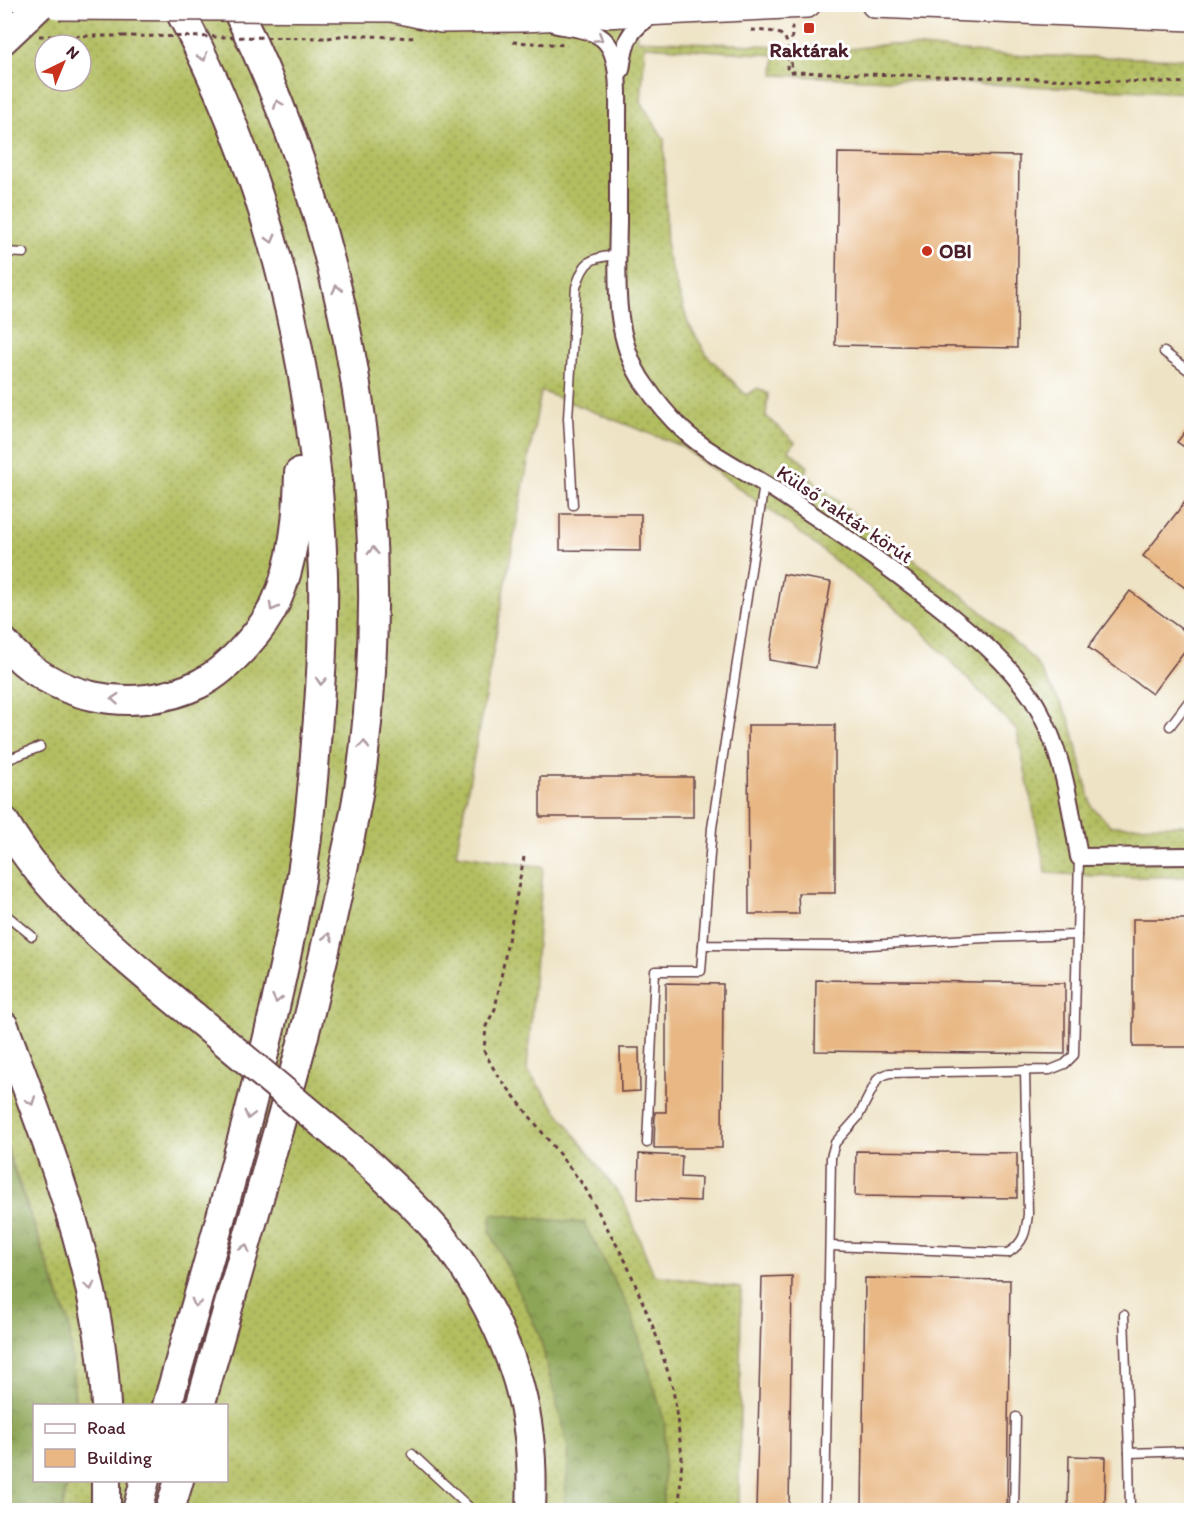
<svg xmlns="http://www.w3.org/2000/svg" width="1196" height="1515" font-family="Itim,sans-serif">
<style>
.grass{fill:url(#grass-dots);stroke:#7e6e46;stroke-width:1.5;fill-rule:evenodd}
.forest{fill:url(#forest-crowns);stroke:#6c6240;stroke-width:1.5}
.building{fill:#e8b783}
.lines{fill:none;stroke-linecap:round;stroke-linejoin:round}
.service-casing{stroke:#633c42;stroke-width:11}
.minor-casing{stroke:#633c42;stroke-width:20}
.primary-casing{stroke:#633c42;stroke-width:30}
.trunk-casing{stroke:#633c42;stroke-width:32}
.path{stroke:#633c42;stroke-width:3;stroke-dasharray:4.5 4.5;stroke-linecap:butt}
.service{stroke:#fff;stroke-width:8}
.minor{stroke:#fff;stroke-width:16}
.primary{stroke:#fff;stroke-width:27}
.trunk{stroke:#fff;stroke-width:28}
.primary-bridge-casing{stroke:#633c42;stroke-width:30;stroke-linecap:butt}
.trunk-bridge-casing{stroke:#633c42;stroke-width:32;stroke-linecap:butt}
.path-bridge{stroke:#633c42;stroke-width:3;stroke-dasharray:4.5 4.5;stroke-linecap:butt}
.primary-bridge{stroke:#fff;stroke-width:27}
.trunk-bridge{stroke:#fff;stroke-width:28}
.oneway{stroke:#ae9aa0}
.poi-dot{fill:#c8321e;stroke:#fff;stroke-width:2}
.labels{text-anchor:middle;stroke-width:6;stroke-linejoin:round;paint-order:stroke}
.poi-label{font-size:20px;font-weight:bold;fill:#4a1f2b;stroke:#fff}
.street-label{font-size:20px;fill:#4a1f2b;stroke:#fff}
</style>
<defs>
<pattern id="grass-dots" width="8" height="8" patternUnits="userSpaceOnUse" patternTransform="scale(1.5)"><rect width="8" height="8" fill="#b2be60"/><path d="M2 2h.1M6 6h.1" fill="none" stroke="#939a4f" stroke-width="1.8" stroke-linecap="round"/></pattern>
<pattern id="forest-crowns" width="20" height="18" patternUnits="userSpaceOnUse" patternTransform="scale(1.5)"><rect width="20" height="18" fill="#8da556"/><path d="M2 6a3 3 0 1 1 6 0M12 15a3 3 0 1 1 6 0" fill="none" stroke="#758647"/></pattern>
</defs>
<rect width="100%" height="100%" fill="#fff"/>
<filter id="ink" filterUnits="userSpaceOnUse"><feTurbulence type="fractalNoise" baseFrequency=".0167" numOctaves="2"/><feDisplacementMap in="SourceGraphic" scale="12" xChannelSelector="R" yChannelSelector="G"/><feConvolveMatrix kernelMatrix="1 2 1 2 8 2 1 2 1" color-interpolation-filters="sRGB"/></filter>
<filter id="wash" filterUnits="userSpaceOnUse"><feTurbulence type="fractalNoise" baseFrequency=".008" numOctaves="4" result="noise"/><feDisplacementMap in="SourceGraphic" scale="24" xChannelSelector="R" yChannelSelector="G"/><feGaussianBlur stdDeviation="1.35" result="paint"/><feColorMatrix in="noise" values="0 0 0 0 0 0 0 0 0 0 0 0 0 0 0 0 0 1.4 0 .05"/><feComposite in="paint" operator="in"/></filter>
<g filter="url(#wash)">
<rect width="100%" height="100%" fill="#eee3c5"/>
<!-- grass -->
<path class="grass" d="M633 4 637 40 849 49 889 44 1005 55 1191 59V93L774 75 775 55 645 46 641 102 664 139 667 254 688 323 707 355 746 395 758 388 768 394 766 416 795 442 789 450 808 467 804 473 868 526 971 602 1034 660 1069 717 1092 807 1111 826 1191 825V877H1112L1046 873 1017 731 914 623 791 526 681 446 541 391 456 854 543 867 527 1070 624 1201 654 1275 741 1288 739 1510H62L68 1481 226 1480V1406L75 1405 69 1324 5 1143 4 5ZM45 45H81V81H45Z"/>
<!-- forest -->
<g class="forest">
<polygon points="4,1143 69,1324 75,1405 34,1406 34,1480 68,1481 62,1510 5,1510"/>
<polygon points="492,1214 584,1223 632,1315 665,1423 663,1510 564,1510 569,1451 539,1334 490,1231"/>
</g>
<g id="blocks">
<!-- building -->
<g class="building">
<polygon points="838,153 1019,156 1017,348 835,345"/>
<polygon points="1192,423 1192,452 1177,442"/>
<polygon points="1192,493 1192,593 1143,556"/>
<polygon points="560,514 641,514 641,551 560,550"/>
<polygon points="783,574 831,582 816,668 769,660"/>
<polygon points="1130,591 1192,637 1192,641 1152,694 1088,647"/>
<polygon points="748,725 835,725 835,893 798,893 799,914 749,914"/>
<rect x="540" y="777" width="153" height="40"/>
<rect x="1133" y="919" width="59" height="128"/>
<polygon points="816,980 1065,983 1065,1054 815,1051"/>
<polygon points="666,983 723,984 722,1148 654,1148 655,1112 666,1112"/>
<polygon points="620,1048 639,1048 640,1091 621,1092"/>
<polygon points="856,1151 1017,1153 1017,1198 855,1196"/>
<polygon points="639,1154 682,1156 681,1177 701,1178 700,1201 638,1199"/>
<polygon points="792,1276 789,1510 756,1510 762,1277"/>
<polygon points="865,1278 1010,1280 1007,1510 862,1510"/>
<polygon points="1069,1456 1106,1457 1105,1506 1068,1505"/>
</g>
</g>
</g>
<g filter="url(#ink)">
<use href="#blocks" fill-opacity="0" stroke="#633c42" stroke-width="1.5"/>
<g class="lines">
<!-- service casing -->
<g class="service-casing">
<g id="service">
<polyline points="4,252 24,253"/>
<polyline points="1164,352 1192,373"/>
<polyline points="764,484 712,828 703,945 853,946 985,938 1077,935"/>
<path d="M573 505 568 418 576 287C585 259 590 258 618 255"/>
<polyline points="1170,726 1192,697"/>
<polyline points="4,761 40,747"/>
<polyline points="4,913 32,936"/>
<polyline points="647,1143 655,971 701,971 703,945"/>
<path d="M830 1246 1008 1253C1024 1243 1026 1232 1028 1214L1025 1070"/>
<polyline points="1124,1315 1129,1453 1192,1451"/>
<polyline points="1129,1453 1130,1510"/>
<polyline points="412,1454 472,1510"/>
<polyline points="825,1510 831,1157 835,1143 858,1117 878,1078 889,1073 1050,1070 1065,1064 1074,1055 1079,857"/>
<polyline points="1014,1510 1016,1417"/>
</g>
</g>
<!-- minor casing -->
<g class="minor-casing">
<g id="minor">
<path d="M557 25C573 28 595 29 606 42 620 57 618 96 618 115 618 151 618 187 618 223 617 277 612 339 645 385 656 401 669 417 683 430 707 453 750 474 778 492 832 527 885 564 936 604 971 632 1007 661 1032 698 1062 746 1070 803 1079 857L1192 856"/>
<path d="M621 70C625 41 628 29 655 14"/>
</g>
</g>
<!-- primary casing -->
<g class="primary-casing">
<g id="primary">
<polyline points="875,4 1192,17"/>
<polyline points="392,8 442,19 523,18 807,4"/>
</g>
</g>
<!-- trunk casing -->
<g class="trunk-casing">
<g id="trunk">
<polyline points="4,39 39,6"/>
<path d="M4 642C50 699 133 716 199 684 217 675 235 658 248 643 259 631 269 617 276 602 294 562 298 516 299 473"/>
<path d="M4 821C51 902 124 958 195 1017"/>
<path d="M4 1026C49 1149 101 1273 106 1406"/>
<path d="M362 1157C388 1181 414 1204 437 1231 484 1288 521 1363 529 1437 532 1461 532 1486 531 1510"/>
<path d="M167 1406C214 1241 264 1076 296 907 307 853 312 797 316 742 321 687 324 631 323 575 317 378 271 179 176 4"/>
<path d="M200 1406C231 1298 261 1192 291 1084 309 1019 325 953 339 887 349 842 359 797 364 752 394 496 349 235 234 4"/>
<polyline points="106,1510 106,1480"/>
<polyline points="137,1510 145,1480"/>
<polyline points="170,1510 179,1480"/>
</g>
</g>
<!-- path -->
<g class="path">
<polyline points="791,27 792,27 791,72"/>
<path d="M751 30C786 32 790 32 787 68L791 72"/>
<polyline points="39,36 122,36"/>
<polyline points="328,38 346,35 417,38"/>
<polyline points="513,42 567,45"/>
<polyline points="791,72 1192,83"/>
<polyline points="524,857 495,1009 486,1026 484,1051 496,1073 584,1186 626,1262 655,1332 673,1388 682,1456 679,1510"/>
</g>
<!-- service -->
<use href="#service" class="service"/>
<!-- minor -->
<use href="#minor" class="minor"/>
<!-- primary -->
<use href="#primary" class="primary"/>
<!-- trunk -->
<use href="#trunk" class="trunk"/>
<!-- primary-bridge casing -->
<g class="primary-bridge-casing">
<polyline id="primary-bridge" points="59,6 392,8"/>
</g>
<!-- trunk-bridge casing -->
<g class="trunk-bridge-casing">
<polyline id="trunk-bridge" points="195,1017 362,1157"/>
</g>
<!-- path-bridge -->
<polyline class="path-bridge" points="122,36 328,38"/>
<!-- primary-bridge -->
<use href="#primary-bridge" class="primary-bridge"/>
<!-- trunk-bridge -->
<use href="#trunk-bridge" class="trunk-bridge"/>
</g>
<!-- one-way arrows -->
<defs><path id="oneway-chevron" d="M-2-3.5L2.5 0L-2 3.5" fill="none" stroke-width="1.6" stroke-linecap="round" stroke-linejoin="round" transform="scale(1.5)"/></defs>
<g class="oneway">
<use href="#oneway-chevron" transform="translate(599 38) rotate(33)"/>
<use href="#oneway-chevron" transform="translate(203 57) rotate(67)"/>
<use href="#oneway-chevron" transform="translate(278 104) rotate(-111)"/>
<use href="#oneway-chevron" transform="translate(271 239) rotate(74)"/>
<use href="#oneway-chevron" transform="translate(337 289) rotate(-103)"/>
<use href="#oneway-chevron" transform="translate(373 551) rotate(-90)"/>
<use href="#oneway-chevron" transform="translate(273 607) rotate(118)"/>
<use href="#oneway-chevron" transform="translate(321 681) rotate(94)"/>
<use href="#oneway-chevron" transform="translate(115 699) rotate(-176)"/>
<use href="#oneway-chevron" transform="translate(364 745) rotate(-85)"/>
<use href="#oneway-chevron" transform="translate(328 937) rotate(-77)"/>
<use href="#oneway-chevron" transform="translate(277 999) rotate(103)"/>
<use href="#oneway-chevron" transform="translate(31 1101) rotate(70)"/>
<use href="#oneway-chevron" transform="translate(249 1115) rotate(104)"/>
<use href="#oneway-chevron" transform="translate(245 1248) rotate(-74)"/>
<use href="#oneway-chevron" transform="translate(90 1286) rotate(76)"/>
<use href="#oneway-chevron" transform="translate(196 1303) rotate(106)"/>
</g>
</g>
<!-- markers -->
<g class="poi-dot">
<rect x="803" y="22" width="12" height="12" rx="3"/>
<circle cx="927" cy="251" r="6"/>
</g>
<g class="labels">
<!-- poi labels -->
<g class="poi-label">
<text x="809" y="57">Raktárak</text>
<text x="939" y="258" text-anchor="start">OBI</text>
</g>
<!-- street labels -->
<g class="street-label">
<text transform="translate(845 514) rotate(34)" y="7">Külső raktár körút</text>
</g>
</g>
<!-- margin -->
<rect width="1196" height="1515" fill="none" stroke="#fff" stroke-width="24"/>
<!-- legend -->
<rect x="33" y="1404" width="195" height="78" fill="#ffffff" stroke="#b7a5aa" stroke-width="1.5"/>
<rect x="45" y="1424" width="30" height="9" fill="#ffffff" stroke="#b7a5aa" stroke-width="1.5"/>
<text x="87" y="1434" font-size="18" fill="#4a1f2b">Road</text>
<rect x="45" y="1449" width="30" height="18" fill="#e8b783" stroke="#b7a5aa" stroke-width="1.5"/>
<text x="87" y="1464" font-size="18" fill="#4a1f2b">Building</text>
<!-- north arrow -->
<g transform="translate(63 63) rotate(43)"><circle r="28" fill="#ffffff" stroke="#b7a5aa" stroke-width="1.5"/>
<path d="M0-4.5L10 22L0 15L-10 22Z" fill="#c8321e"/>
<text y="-9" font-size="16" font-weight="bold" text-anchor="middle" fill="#4a1f2b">N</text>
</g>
</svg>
